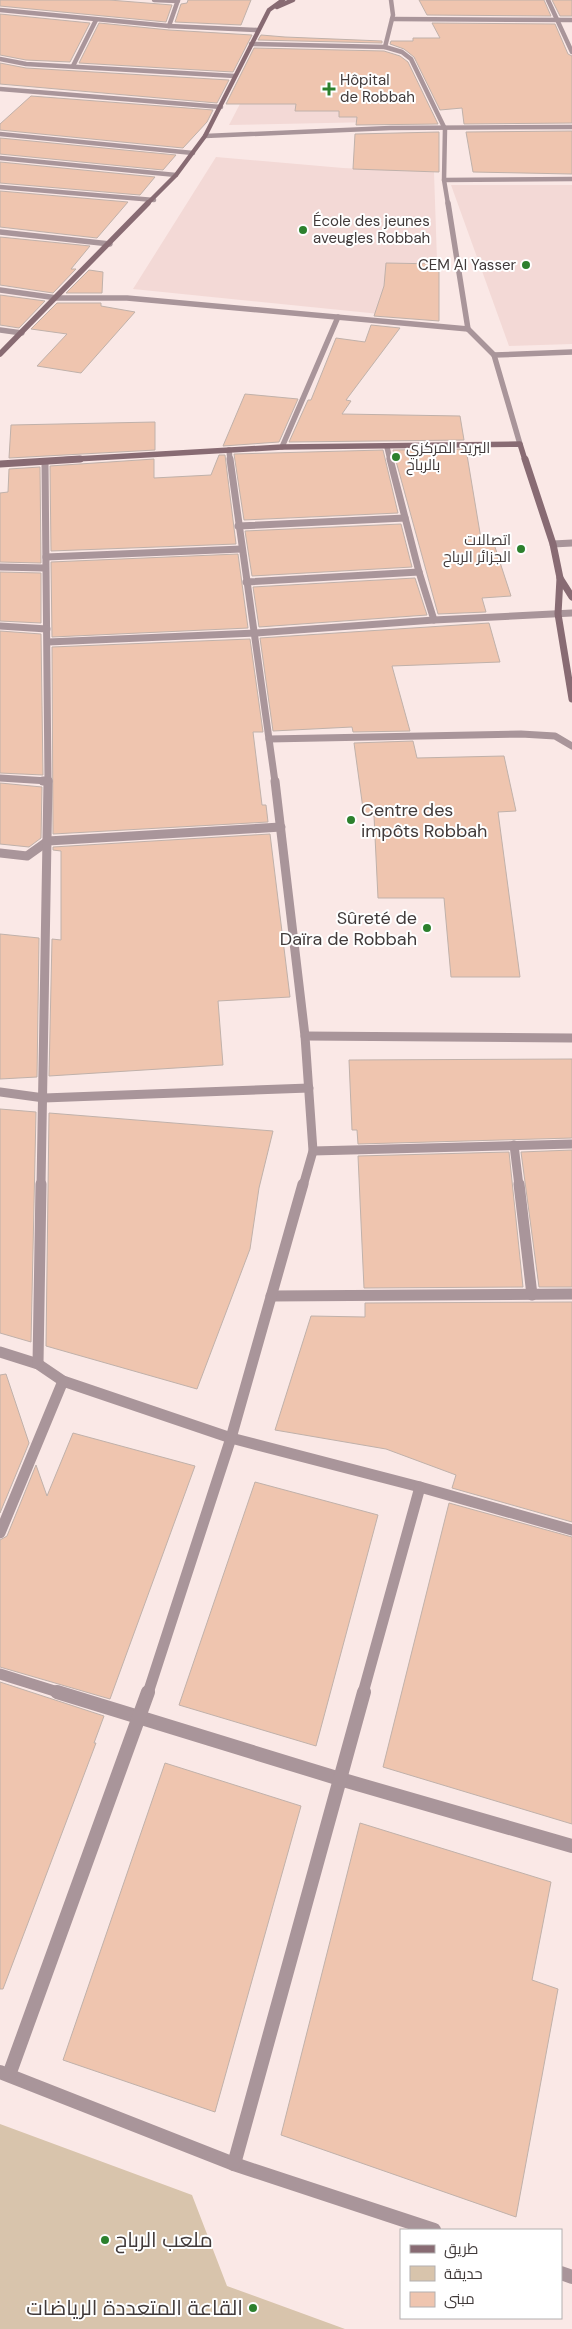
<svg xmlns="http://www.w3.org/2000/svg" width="572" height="2329" font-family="'DM Sans',Cairo,sans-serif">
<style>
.built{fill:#f3d9d6}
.green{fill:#d8c4ac}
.building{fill:#efc5af;stroke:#c0b1aa}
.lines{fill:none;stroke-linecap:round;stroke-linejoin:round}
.street-far5{stroke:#a9959a;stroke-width:4.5}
.street-far4{stroke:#a9959a;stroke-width:5.5}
.street-far3{stroke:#a9959a;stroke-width:7}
.street-far2{stroke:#a9959a;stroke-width:9}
.street-far1{stroke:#a9959a;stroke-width:11}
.street{stroke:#a9959a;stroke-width:14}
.secondary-far2{stroke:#886b73;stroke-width:4.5}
.secondary-far1{stroke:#886b73;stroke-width:5.5}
.secondary{stroke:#886b73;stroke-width:7}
.poi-dot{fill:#2c802d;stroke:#fff;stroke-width:2}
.labels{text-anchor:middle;stroke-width:4;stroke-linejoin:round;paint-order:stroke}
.far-poi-label{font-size:15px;fill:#413a3a;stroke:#fff;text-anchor:start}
.poi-label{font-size:18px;fill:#413a3a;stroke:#fff;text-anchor:start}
.near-poi-label{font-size:21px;fill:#413a3a;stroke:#fff;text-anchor:start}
</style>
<rect width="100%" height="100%" fill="#fae8e6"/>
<!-- built -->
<g class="built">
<polygon points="268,50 423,121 229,125"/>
<polygon points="216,157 343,168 434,172 439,320 133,289"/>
<polygon points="451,185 572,185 572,344 509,346"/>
</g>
<!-- green -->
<polygon class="green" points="0,2124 192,2195 227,2286 345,2329 0,2329"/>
<!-- building -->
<g class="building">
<polygon points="0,0 109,0 172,5 166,22 0,6"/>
<polygon points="188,0 251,0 241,25 175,22 181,4 187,3"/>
<polygon points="419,0 544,0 551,16 427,15"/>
<polygon points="552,0 572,0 572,16 560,16"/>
<polygon points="0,14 90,23 70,62 26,60 0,55"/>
<polygon points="99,23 169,30 252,35 233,72 79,63"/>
<polygon points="432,23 555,24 568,54 572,56 572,123 464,124 462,108 440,110 414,57 404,49 390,44 391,41 413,41 413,38 440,38"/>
<polygon points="261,35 285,37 382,41 382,43 258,40"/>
<polygon points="254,48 384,51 400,56 408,62 438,124 356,125 357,117 339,117 339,111 295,111 296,104 226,104"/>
<polygon points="0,63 26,68 229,80 217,103 0,84"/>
<polygon points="31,96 213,110 207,122 183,148 0,130 0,124"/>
<polygon points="572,131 572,174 473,172 466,132"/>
<polygon points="439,132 439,172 353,169 355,134"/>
<polygon points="0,138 176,155 163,170 0,154"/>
<polygon points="0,162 155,177 140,195 0,183"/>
<polygon points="0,191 128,202 97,238 0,227"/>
<polygon points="0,237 90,246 71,269 76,269 53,293 0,285"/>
<polygon points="386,263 439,264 439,321 374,316 384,286"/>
<polygon points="89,270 103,272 102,293 66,293"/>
<polygon points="0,295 45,301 19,328 0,325"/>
<polygon points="57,303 101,303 101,306 135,312 81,373 37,366 67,334 31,329"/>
<polygon points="371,325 400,328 346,400 351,401 342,414 460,416 464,440 289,442 308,400 311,400 336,338 365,342"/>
<polygon points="245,394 298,399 279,442 223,446"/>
<polygon points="155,422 155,450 9,458 11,425"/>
<polygon points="466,449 482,545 494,544 511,596 482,598 486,612 438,614 393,450"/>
<polygon points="383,450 398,513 244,520 234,454"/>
<polygon points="219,455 225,455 236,544 51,551 50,466 154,459 154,478 211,475"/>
<polygon points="40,467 41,563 0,562 0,493 8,492 9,469"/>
<polygon points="401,524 412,567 252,576 245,531"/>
<polygon points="238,554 248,628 52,637 51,562"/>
<polygon points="0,572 41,573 41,623 0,621"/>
<polygon points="415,578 427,615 259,627 253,587"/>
<polygon points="489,623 500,662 392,666 410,731 353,732 352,727 273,731 260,638"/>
<polygon points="0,631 41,634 43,775 0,773"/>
<polygon points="250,639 263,732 253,732 262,805 266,805 268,822 53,834 52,647"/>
<polygon points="413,741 417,758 504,756 516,811 498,812 520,977 451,977 444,898 378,898 374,816 364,816 354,743"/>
<polygon points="0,783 42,787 41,838 29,847 0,844"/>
<polygon points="270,834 290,997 218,1001 223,1065 49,1076 52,939 61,940 61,851 53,850 53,847"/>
<polygon points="0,934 39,938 37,1077 0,1079"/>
<polygon points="572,1059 572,1138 358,1144 357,1130 352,1130 349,1060"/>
<polygon points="0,1109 36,1112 31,1342 0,1333"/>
<polygon points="49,1113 273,1131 259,1188 250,1249 197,1389 46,1346"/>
<polygon points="572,1150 572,1287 539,1287 521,1152"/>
<polygon points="509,1152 523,1287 364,1288 358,1156"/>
<polygon points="572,1302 572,1522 452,1488 456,1475 386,1449 275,1430 311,1316 365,1317 365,1303"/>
<polygon points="6,1374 29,1443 0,1513 0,1375"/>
<polygon points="73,1433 195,1466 110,1699 0,1667 0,1540 7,1536 36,1465 47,1496"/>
<polygon points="255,1482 378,1515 316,1746 179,1705"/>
<polygon points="449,1503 572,1537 572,1824 383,1767"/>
<polygon points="0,1682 104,1716 94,1743 96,1743 3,1989 0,1989"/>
<polygon points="165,1763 301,1806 215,2112 63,2060"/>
<polygon points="360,1823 551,1882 532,1980 558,1989 516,2217 281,2135"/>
</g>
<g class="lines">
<!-- street-far5 -->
<g class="street-far5">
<polyline points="154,0 178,1"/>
<polyline points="548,0 572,52"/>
<polyline points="0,10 169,26 257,30"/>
<polyline points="392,19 572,20"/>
<polyline points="169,26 178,0"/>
<polyline points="251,44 385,47 402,52 411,59 445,129 444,180 448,204"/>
<polyline points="385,47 393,15 391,0"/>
<polyline points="0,59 26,64 235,76"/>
<polyline points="73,66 96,20"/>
<polyline points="0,89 221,107"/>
<polyline points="0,134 193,153"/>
<polyline points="205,136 390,128 572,127"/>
<polyline points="0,158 176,175"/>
<polyline points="444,180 572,179"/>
<polyline points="0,187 154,200"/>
</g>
<!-- street-far4 -->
<g class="street-far4">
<polyline points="448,203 468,329 494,355 520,444"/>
<polyline points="0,232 110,244"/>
<polyline points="0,290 57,298 127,298 468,329"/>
<polyline points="0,330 22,333"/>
<polyline points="494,355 572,352"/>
<polyline points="282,447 338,317"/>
<polyline points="387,447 390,460"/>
<polyline points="229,450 230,460"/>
</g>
<!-- street-far3 -->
<g class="street-far3">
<polyline points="230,459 275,782"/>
<polyline points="390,459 419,572 434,620"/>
<polyline points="45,462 48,782"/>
<polyline points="238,526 405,518"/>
<polyline points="553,544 572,543"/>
<polyline points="46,557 242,549"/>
<polyline points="0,567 45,568"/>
<polyline points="246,582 419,572"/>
<polyline points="0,626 47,629"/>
<polyline points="48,642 256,633 434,620 572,613"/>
<polyline points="269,739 521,734 555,736 572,746"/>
<polyline points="0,778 48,781"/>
</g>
<!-- street-far2 -->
<g class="street-far2">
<polyline points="43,781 48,781"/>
<polyline points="275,781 305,1036 313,1151 303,1186"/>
<polyline points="0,853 27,856 48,841 281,827"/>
<polyline points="305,1036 572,1038"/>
<polyline points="0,1092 44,1098 309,1088"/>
<polyline points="514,1145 519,1186"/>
<polyline points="313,1151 572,1144"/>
<polyline points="41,1186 48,781"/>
</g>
<!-- street-far1 -->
<g class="street-far1">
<polyline points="519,1184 532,1295"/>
<polyline points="271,1296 572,1294"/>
<polyline points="0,1352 38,1364 63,1381 231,1438 420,1487 572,1530"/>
<polyline points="38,1364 41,1184"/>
<polyline points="0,1533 63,1381"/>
<polyline points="0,1674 61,1693"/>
<polyline points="148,1693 231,1438 303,1184"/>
<polyline points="363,1693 420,1487"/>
</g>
<!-- street -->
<g class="street">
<polyline points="57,1692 340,1779 572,1846"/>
<polyline points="0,2072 234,2164 434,2230"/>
<polyline points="9,2075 148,1692"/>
<polyline points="234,2164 364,1692"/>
<polyline points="561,2273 572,2277"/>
</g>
<!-- secondary-far2 -->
<g class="secondary-far2">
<polyline points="277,7 293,0"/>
<polyline points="147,204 176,175 205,136 269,10 283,0"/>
</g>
<!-- secondary-far1 -->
<g class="secondary-far1">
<polyline points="0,354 148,203"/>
<polyline points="59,460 282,447 520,444 525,460"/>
</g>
<!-- secondary -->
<g class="secondary">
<polyline points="525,459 553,544 560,578 558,614 572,699"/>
<polyline points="0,464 80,459"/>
<polyline points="560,578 572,597"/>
</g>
</g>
<!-- markers -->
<g class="poi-dot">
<path d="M326.5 81.5h5v5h5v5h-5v5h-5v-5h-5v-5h5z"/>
<circle cx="303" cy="230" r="5"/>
<circle cx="526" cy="265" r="5"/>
<circle cx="396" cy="457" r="5"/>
<circle cx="521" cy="549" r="5"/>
<circle cx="351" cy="820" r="5"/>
<circle cx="427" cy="928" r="5"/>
<circle cx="105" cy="2240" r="5"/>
<circle cx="253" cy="2308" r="5"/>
</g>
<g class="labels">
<!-- far-poi labels -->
<g class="far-poi-label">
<text x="340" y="85">Hôpital<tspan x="340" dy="17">de Robbah</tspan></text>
<text x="313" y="226">École des jeunes<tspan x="313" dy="17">aveugles Robbah</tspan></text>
<text x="516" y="270" text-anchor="end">CEM Al Yasser</text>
<text x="406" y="453">البريد المركزي<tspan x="406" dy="17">بالرباح</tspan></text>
<text x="511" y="545" text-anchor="end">اتصالات<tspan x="511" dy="17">الجزائر الرباح</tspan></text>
</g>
<!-- poi labels -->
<g class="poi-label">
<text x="361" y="816">Centre des<tspan x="361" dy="21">impôts Robbah</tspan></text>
<text x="417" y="924" text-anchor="end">Sûreté de<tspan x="417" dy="21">Daïra de Robbah</tspan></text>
</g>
<!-- near-poi labels -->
<g class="near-poi-label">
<text x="115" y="2247">ملعب الرباح</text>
<text x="243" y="2315" text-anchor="end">القاعة المتعددة الرياضات</text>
</g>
</g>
<!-- legend -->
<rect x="400" y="2229" width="162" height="90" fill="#ffffff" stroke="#b3b0b0"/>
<rect x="410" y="2245" width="25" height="8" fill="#886b73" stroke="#b3b0b0"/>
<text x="444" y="2254" font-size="15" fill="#413a3a">طريق</text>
<rect x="410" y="2266" width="25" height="15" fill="#d8c4ac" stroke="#b3b0b0"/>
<text x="444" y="2279" font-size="15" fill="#413a3a">حديقة</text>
<rect x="410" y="2292" width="25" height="15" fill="#efc5af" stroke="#b3b0b0"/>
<text x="444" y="2304" font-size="15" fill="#413a3a">مبنى</text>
</svg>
